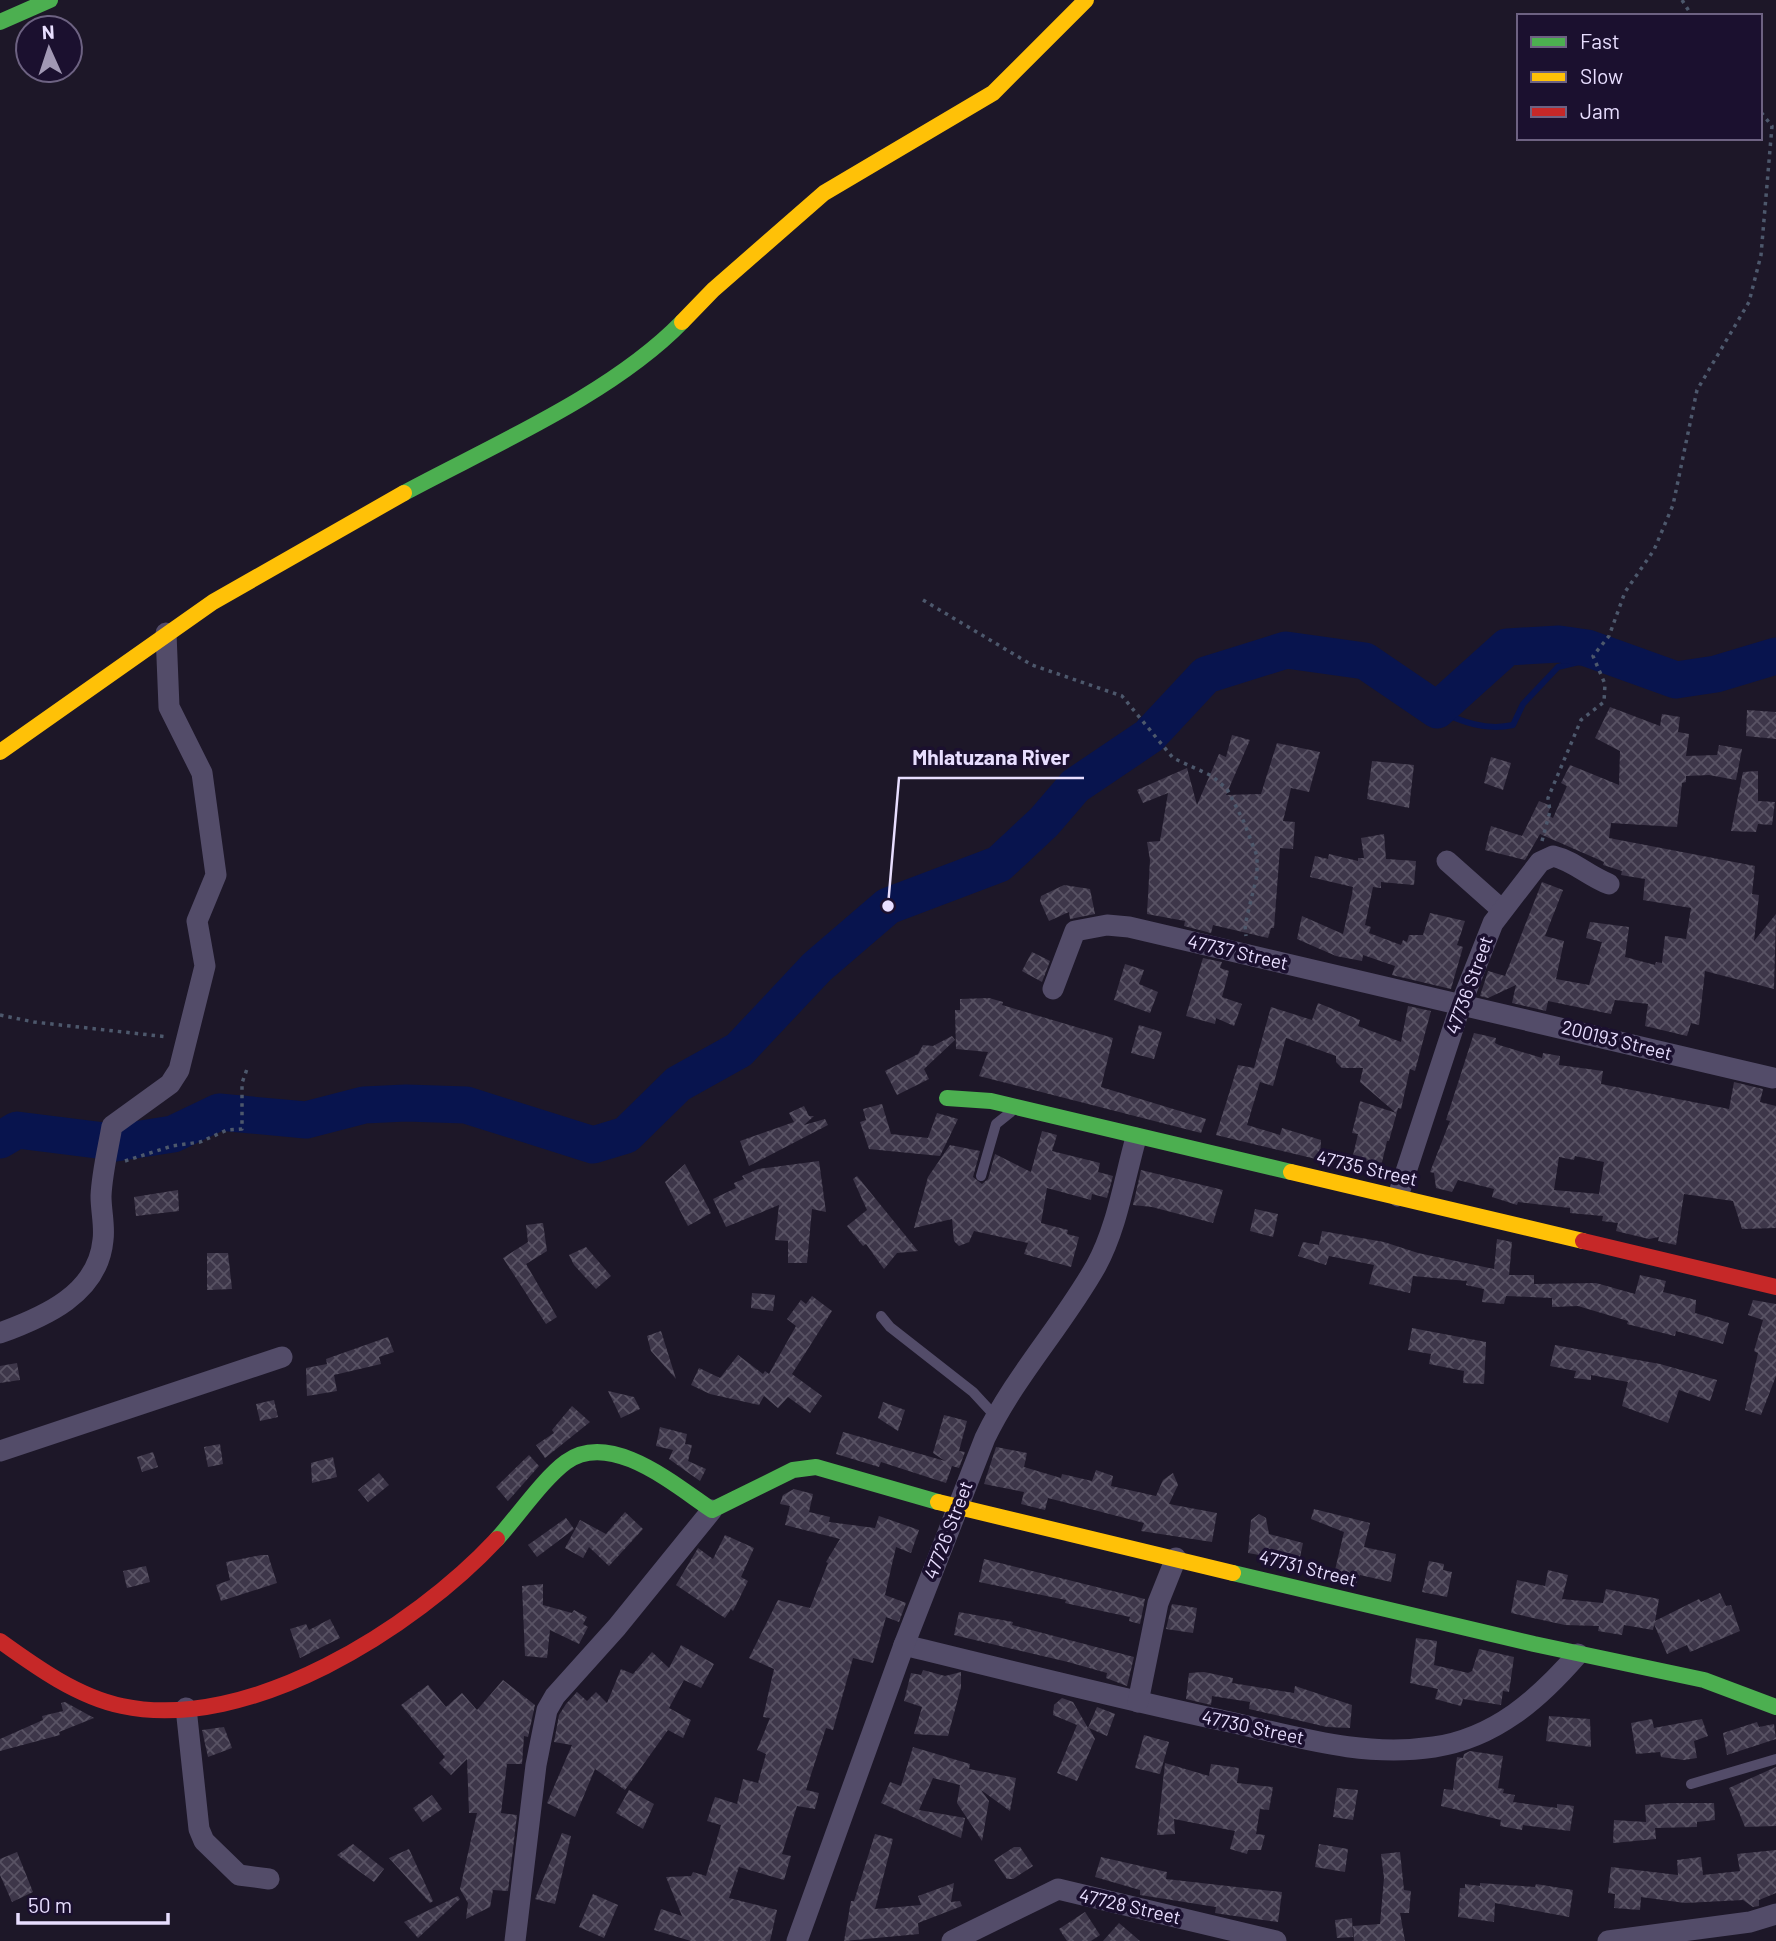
<svg xmlns="http://www.w3.org/2000/svg" width="1776" height="1941" font-family="Barlow,sans-serif">
<style>
.lines{fill:none;stroke-linecap:round;stroke-linejoin:round}
.stream{stroke:#08144e;stroke-width:6}
.river{stroke:#08144e;stroke-width:37}
.building{fill:url(#building-cross-hatch);fill-rule:evenodd}
.path{stroke:#4d586c;stroke-width:3.5;stroke-dasharray:3.5 5;stroke-linecap:butt}
.lane{stroke:#534c69;stroke-width:10}
.street{stroke:#534c69;stroke-width:21}
.fast{stroke:#4caf50;stroke-width:16}
.slow{stroke:#ffc107;stroke-width:16}
.jam{stroke:#c62828;stroke-width:16}
.labels{text-anchor:middle;stroke-width:7;stroke-linejoin:round;paint-order:stroke}
.street-label{font-size:19px;fill:#e8deff;stroke:#1b102f}
.leader{fill:none;stroke:#e8deff;stroke-width:2.5}
.callout-dot{fill:#e8deff;stroke:#1b102f;stroke-width:2.5}
.callout-label{font-size:21px;text-anchor:middle;font-weight:bold;fill:#e8deff;stroke:#1b102f;stroke-width:7;stroke-linejoin:round;paint-order:stroke}
</style>
<defs>
<pattern id="building-cross-hatch" width="8" height="8" patternUnits="userSpaceOnUse" patternTransform="scale(1.75)"><rect width="8" height="8" fill="#3d3649"/><path d="M0 0l8 8M0 8l8-8" fill="none" stroke="#595364"/></pattern>
</defs>
<rect width="100%" height="100%" fill="#1d1728"/>
<g class="lines">
<!-- stream -->
<path class="stream" d="M1437 710C1462 722 1486 731 1513 725L1523 704 1558 667 1604 656"/>
<!-- river -->
<polyline class="river" points="0,1140 17,1130 105,1141 109,1144 173,1134 219,1112 306,1120 364,1105 406,1103 466,1105 593,1145 626,1135 678,1084 739,1050 817,967 888,906 999,864 1044,822 1075,786 1149,736 1206,675 1286,650 1365,661 1437,710 1507,647 1559,644 1587,648 1676,680 1716,674 1776,656"/>
</g>
<!-- building -->
<g class="building">
<polygon points="1610,707 1660,726 1662,714 1680,717 1678,732 1689,734 1686,756 1717,755 1719,745 1742,749 1736,780 1709,775 1686,776 1686,782 1682,783 1677,827 1611,823 1609,838 1755,866 1752,894 1759,895 1754,941 1776,914 1774,989 1705,971 1699,1025 1691,1023 1687,1036 1645,1026 1648,1004 1615,1000 1611,1014 1548,1001 1546,1011 1512,1003 1516,985 1488,998 1480,996 1488,971 1505,976 1542,882 1563,890 1545,936 1564,941 1556,979 1589,985 1602,942 1586,938 1590,922 1629,927 1625,957 1655,965 1656,962 1662,963 1665,936 1686,939 1691,908 1643,900 1645,879 1621,875 1622,871 1603,865 1604,862 1540,834 1525,860 1485,850 1491,826 1522,836 1539,801 1551,806 1547,815 1553,818 1567,786 1561,783 1570,765 1619,785 1620,751 1595,738"/>
<polygon points="1747,710 1776,712 1776,739 1746,736"/>
<polygon points="1232,735 1250,740 1226,795 1261,794 1277,743 1320,752 1309,792 1291,788 1283,821 1295,822 1293,849 1280,848 1274,928 1271,928 1268,938 1213,925 1211,933 1184,926 1185,921 1147,914 1150,860 1147,842 1160,841 1168,793 1143,803 1137,790 1187,768 1197,805 1219,754 1226,757"/>
<polygon points="1491,757 1511,763 1503,790 1484,783"/>
<polygon points="1372,761 1414,765 1409,808 1367,799"/>
<polygon points="1758,771 1758,801 1775,802 1772,825 1758,824 1756,832 1731,831 1743,772"/>
<polygon points="1384,834 1386,859 1416,861 1414,885 1381,882 1381,888 1373,887 1365,925 1371,927 1369,933 1401,945 1403,940 1407,942 1409,935 1423,935 1430,913 1465,921 1457,945 1463,947 1451,989 1392,975 1395,966 1363,955 1362,961 1336,956 1297,939 1302,916 1343,934 1352,894 1353,887 1310,877 1315,856 1328,859 1329,854 1358,861 1358,858 1364,858 1361,838"/>
<polygon points="1064,885 1090,889 1095,914 1070,919 1069,912 1049,921 1040,901 1041,896"/>
<polygon points="1032,952 1050,961 1042,982 1022,971"/>
<polygon points="1203,958 1222,962 1220,968 1229,971 1222,997 1242,1004 1234,1026 1216,1018 1215,1024 1186,1016"/>
<polygon points="1125,964 1144,970 1139,984 1158,992 1150,1013 1114,1000"/>
<polygon points="989,998 1003,1002 1002,1005 1113,1038 1101,1087 1206,1119 1201,1133 979,1076 988,1052 956,1049 955,1010 960,1010 960,999"/>
<polygon points="1318,1003 1360,1020 1358,1026 1401,1042 1408,1006 1431,1011 1415,1071 1410,1069 1401,1109 1398,1108 1389,1141 1387,1141 1379,1175 1350,1168 1358,1134 1352,1133 1360,1101 1396,1113 1360,1082 1363,1068 1342,1068 1336,1062 1336,1056 1286,1038 1273,1086 1260,1082 1247,1125 1280,1135 1282,1128 1321,1140 1320,1160 1216,1135 1238,1065 1254,1068 1271,1007 1312,1020"/>
<polygon points="1139,1025 1162,1032 1154,1059 1131,1053"/>
<path d="M1474 1033 1496 1038 1495 1043 1499 1045 1542 1058 1543 1053 1560 1056 1559 1065 1603 1071 1601 1084 1729 1109 1734 1082 1763 1089 1760 1102 1776 1106V1228L1742 1229 1733 1201 1684 1194 1676 1245 1658 1241 1659 1237 1649 1239 1616 1231 1618 1223 1602 1221 1603 1216 1570 1213V1208L1518 1202 1517 1205 1492 1197 1494 1189 1458 1180 1452 1192 1436 1188 1434 1173 1430 1172 1450 1121 1446 1120ZM1575 1156 1604 1162 1599 1194 1554 1190 1559 1157 1574 1160Z"/>
<polygon points="952,1036 955,1040 924,1069 929,1079 897,1095 885,1071 918,1054 923,1045 933,1046"/>
<polygon points="882,1104 891,1134 928,1138 937,1113 958,1119 940,1156 869,1149 860,1122 866,1120 863,1109"/>
<polygon points="804,1106 809,1116 814,1116 804,1125 825,1119 828,1125 749,1166 740,1141 794,1122 789,1113"/>
<polygon points="1042,1131 1057,1135 1052,1151 1100,1163 1098,1172 1113,1176 1107,1198 1092,1194 1091,1200 1047,1188 1041,1223 1068,1230 1067,1234 1079,1237 1071,1267 1024,1254 1028,1243 974,1231 969,1242 959,1246 954,1241 952,1219 914,1228 928,1177 950,1145 980,1151 973,1177 982,1184 988,1179 995,1154 1031,1172"/>
<polygon points="819,1161 826,1212 812,1209 807,1263 788,1263 788,1241 775,1240 779,1205 726,1227 713,1199 736,1188 734,1183 744,1179 742,1176 758,1169"/>
<polygon points="685,1164 711,1213 688,1226 665,1182"/>
<polygon points="1141,1170 1223,1190 1213,1223 1152,1207 1133,1205"/>
<polygon points="857,1176 918,1251 897,1253 884,1269 866,1244 863,1246 847,1226 867,1210 853,1179"/>
<polygon points="178,1190 179,1211 136,1216 134,1197"/>
<polygon points="1255,1209 1278,1214 1273,1237 1250,1231"/>
<polygon points="543,1223 547,1251 526,1264 557,1317 546,1324 503,1258 528,1242 526,1225"/>
<polygon points="1322,1231 1384,1242 1418,1253 1494,1269 1497,1239 1512,1242 1509,1275 1534,1275 1534,1284 1596,1283 1635,1294 1640,1275 1666,1281 1663,1292 1696,1300 1695,1313 1729,1323 1723,1344 1676,1331 1675,1336 1627,1324 1628,1321 1578,1306 1552,1307 1552,1298 1506,1296 1504,1304 1482,1302 1484,1289 1466,1285 1467,1281 1413,1276 1410,1293 1369,1284 1374,1265 1329,1256 1326,1265 1298,1256 1303,1242 1319,1245"/>
<polygon points="586,1247 611,1276 596,1289 574,1265 569,1255"/>
<polygon points="207,1253 228,1253 232,1289 207,1290"/>
<polygon points="752,1293 775,1295 773,1311 751,1308"/>
<polygon points="812,1296 832,1311 792,1374 822,1396 810,1413 788,1397 778,1408 764,1396 759,1405 710,1394 691,1385 699,1368 720,1378 738,1355 763,1374 765,1371 769,1374 796,1326 787,1319 801,1300 806,1304"/>
<polygon points="1753,1300 1776,1304 1776,1376 1761,1415 1745,1410 1758,1353 1754,1351 1763,1320 1748,1315"/>
<polygon points="1412,1328 1486,1342 1484,1384 1463,1383 1464,1371 1429,1364 1431,1354 1408,1350"/>
<polygon points="661,1331 676,1379 651,1351 647,1336"/>
<polygon points="388,1337 394,1352 379,1357 381,1364 334,1375 337,1391 307,1396 306,1368 327,1364 326,1359"/>
<polygon points="1555,1345 1660,1364 1717,1380 1710,1401 1679,1390 1668,1423 1622,1406 1628,1382 1591,1375 1591,1380 1574,1378 1576,1371 1550,1366"/>
<polygon points="17,1363 20,1380 0,1383 0,1366"/>
<polygon points="608,1391 634,1397 640,1409 621,1418"/>
<polygon points="274,1400 278,1417 260,1421 256,1404"/>
<polygon points="883,1402 905,1410 898,1431 878,1418"/>
<polygon points="572,1406 590,1422 545,1458 536,1445 554,1433 552,1430"/>
<polygon points="944,1415 967,1421 959,1451 965,1452 959,1468 952,1466 946,1483 881,1462 879,1467 836,1454 843,1432 945,1461 933,1453"/>
<polygon points="660,1427 687,1434 685,1444 692,1445 688,1461 706,1469 700,1481 669,1459 673,1450 656,1446"/>
<polygon points="220,1444 223,1464 208,1467 204,1447"/>
<polygon points="996,1447 1027,1453 1024,1467 1061,1478 1062,1474 1092,1481 1096,1470 1113,1476 1111,1486 1156,1496 1163,1480 1173,1473 1178,1485 1169,1504 1217,1513 1212,1542 1141,1531 1144,1523 1048,1498 1045,1510 1021,1504 1024,1492 984,1484"/>
<polygon points="153,1452 158,1467 142,1472 137,1457"/>
<polygon points="529,1455 539,1466 508,1501 496,1487"/>
<polygon points="333,1457 337,1477 312,1483 311,1463"/>
<polygon points="379,1473 389,1485 368,1502 358,1490"/>
<polygon points="794,1489 813,1494 809,1512 830,1517 829,1522 875,1528 879,1516 919,1530 911,1553 896,1547 885,1595 906,1603 899,1622 886,1617 873,1663 853,1658 833,1730 826,1728 806,1790 819,1793 815,1809 797,1806 782,1854 791,1856 784,1880 739,1867 729,1898 777,1910 770,1941 691,1941 654,1930 661,1909 682,1916 666,1877 691,1876 693,1872 706,1876 721,1825 707,1821 715,1797 737,1804 743,1779 758,1783 766,1754 757,1750 770,1718 763,1717 774,1669 749,1658 778,1600 810,1608 828,1563 826,1562 840,1539 785,1525 790,1506 780,1504 783,1495"/>
<polygon points="1314,1509 1370,1523 1364,1547 1396,1554 1391,1582 1360,1575 1356,1584 1339,1580 1341,1571 1335,1570 1344,1532 1311,1519"/>
<polygon points="625,1512 643,1529 609,1566 589,1547 583,1558 565,1548 580,1520 606,1534"/>
<polygon points="1259,1514 1266,1518 1269,1534 1303,1543 1299,1562 1248,1553 1251,1520"/>
<polygon points="566,1518 574,1529 537,1557 528,1545"/>
<polygon points="725,1535 754,1548 741,1577 748,1581 733,1611 731,1609 725,1618 676,1585 698,1548 713,1559"/>
<polygon points="261,1555 268,1555 277,1583 221,1601 216,1585 230,1580 226,1562"/>
<polygon points="984,1559 1145,1599 1140,1624 1129,1621 1130,1617 1065,1603 1066,1600 979,1582"/>
<polygon points="1429,1561 1444,1564 1443,1570 1452,1572 1447,1597 1422,1592"/>
<polygon points="146,1566 150,1582 127,1588 123,1571"/>
<polygon points="1548,1570 1568,1575 1562,1599 1603,1603 1606,1589 1659,1599 1655,1621 1699,1599 1701,1602 1720,1593 1726,1606 1731,1605 1740,1631 1690,1652 1687,1645 1667,1654 1654,1624 1653,1630 1624,1625 1622,1635 1598,1631 1599,1626 1565,1625 1511,1613 1517,1580 1545,1586"/>
<polygon points="543,1584 543,1605 572,1613 574,1610 587,1617 583,1624 588,1627 579,1644 550,1630 547,1658 525,1656 522,1586"/>
<polygon points="1172,1604 1197,1608 1193,1633 1166,1629"/>
<polygon points="959,1612 1013,1622 1012,1625 1134,1657 1127,1686 1106,1678 1107,1673 1068,1662 954,1635"/>
<polygon points="330,1619 340,1638 300,1658 290,1629 306,1624 309,1630"/>
<polygon points="1416,1638 1437,1641 1434,1665 1468,1673 1472,1671 1479,1649 1514,1657 1509,1692 1503,1691 1501,1705 1463,1699 1461,1706 1435,1699 1438,1689 1410,1683"/>
<polygon points="681,1645 714,1664 701,1688 684,1680 669,1708 691,1720 683,1738 668,1730 625,1790 595,1769 575,1817 547,1803 572,1745 554,1742 559,1715 566,1704 577,1692 587,1701 596,1692 607,1703 621,1669 633,1674 652,1652 669,1668"/>
<polygon points="923,1670 945,1676 961,1672 961,1687 948,1736 914,1734 922,1707 904,1701 911,1673 921,1675"/>
<polygon points="1204,1672 1233,1678 1232,1683 1294,1693 1295,1686 1352,1705 1350,1728 1327,1727 1249,1709 1250,1702 1212,1696 1211,1705 1186,1699 1189,1673"/>
<polygon points="503,1680 535,1705 528,1737 524,1736 522,1764 507,1764 501,1813 517,1815 508,1891 493,1890 490,1907 466,1919 468,1903 460,1889 477,1813 469,1813 467,1759 451,1775 439,1763 445,1757 401,1705 428,1685 446,1707 462,1693 477,1710"/>
<polygon points="1062,1698 1073,1702 1088,1728 1097,1707 1115,1714 1107,1736 1089,1728 1095,1739 1077,1781 1057,1773 1077,1725 1053,1715 1054,1705"/>
<polygon points="65,1702 94,1718 59,1732 60,1735 0,1751 0,1739 43,1720 42,1716 63,1711 61,1703"/>
<polygon points="1549,1716 1590,1719 1591,1747 1546,1741"/>
<polygon points="1652,1719 1654,1728 1702,1719 1708,1736 1694,1741 1697,1758 1684,1760 1661,1757 1660,1752 1636,1754 1631,1723"/>
<polygon points="1757,1722 1759,1727 1774,1724 1776,1739 1727,1755 1723,1733"/>
<polygon points="224,1727 232,1748 208,1757 202,1730"/>
<polygon points="1144,1735 1169,1742 1160,1774 1135,1768"/>
<polygon points="913,1747 970,1764 969,1769 1016,1778 1010,1811 981,1790 989,1801 982,1841 957,1803 960,1785 933,1778 919,1810 965,1818 961,1838 881,1803 890,1782 901,1786"/>
<polygon points="1470,1751 1503,1756 1498,1788 1504,1789 1503,1793 1515,1795 1513,1802 1557,1808 1557,1804 1574,1806 1570,1831 1523,1825 1522,1830 1500,1826 1501,1820 1441,1806 1444,1789 1453,1790 1457,1757 1463,1758 1464,1754"/>
<polygon points="1165,1763 1209,1776 1211,1764 1239,1768 1237,1783 1273,1787 1269,1810 1260,1809 1256,1834 1265,1835 1261,1850 1248,1850 1247,1854 1230,1849 1235,1831 1174,1819 1175,1834 1157,1835"/>
<polygon points="1776,1767 1776,1826 1745,1827 1729,1788"/>
<polygon points="1337,1788 1358,1790 1353,1820 1333,1817"/>
<polygon points="629,1790 654,1804 643,1829 616,1813"/>
<polygon points="432,1795 442,1809 423,1822 413,1808"/>
<polygon points="1671,1803 1714,1803 1715,1820 1697,1822 1697,1827 1655,1828 1656,1839 1613,1843 1614,1820 1646,1822 1645,1805"/>
<polygon points="562,1833 571,1836 555,1904 535,1899"/>
<polygon points="875,1834 893,1839 875,1909 921,1905 918,1896 954,1883 951,1902 960,1901 962,1906 918,1923 919,1934 844,1941 851,1901 854,1901"/>
<polygon points="353,1844 384,1869 374,1882 337,1855"/>
<polygon points="1319,1844 1348,1849 1345,1872 1315,1867"/>
<polygon points="1014,1847 1020,1847 1033,1866 1013,1879 1007,1879 994,1860"/>
<polygon points="409,1849 433,1901 430,1903 389,1858"/>
<polygon points="1776,1850 1776,1893 1759,1900 1759,1906 1753,1907 1743,1900 1685,1903 1641,1897 1640,1910 1614,1908 1615,1894 1608,1893 1611,1867 1678,1875 1677,1860 1701,1857 1703,1875 1740,1871 1737,1854"/>
<polygon points="17,1852 33,1892 12,1902 0,1875 0,1859"/>
<polygon points="1400,1852 1404,1890 1411,1891 1409,1913 1400,1913 1405,1941 1354,1941 1353,1926 1380,1924 1384,1878 1381,1854"/>
<polygon points="1101,1857 1167,1872 1166,1879 1282,1892 1278,1922 1221,1914 1215,1913 1216,1907 1140,1895 1140,1890 1095,1877"/>
<polygon points="1480,1883 1535,1887 1536,1884 1573,1890 1569,1917 1495,1903 1494,1922 1458,1917 1460,1888 1465,1888 1465,1884 1480,1886"/>
<polygon points="593,1894 618,1905 604,1938 579,1927"/>
<polygon points="458,1896 460,1899 418,1938 404,1922"/>
<polygon points="1085,1912 1100,1935 1091,1941 1067,1941 1059,1929"/>
<polygon points="1352,1918 1353,1937 1337,1938 1335,1920"/>
<polygon points="1119,1923 1140,1941 1103,1941"/>
</g>
<g class="lines">
<!-- path -->
<g class="path">
<polyline points="1682,0 1692,16"/>
<polyline points="923,600 1032,665 1122,696 1173,758 1212,776 1227,789 1243,820 1257,856 1257,875 1245,925 1246,936"/>
<polyline points="1542,841 1550,811 1548,798 1581,720 1604,702 1605,684 1593,656 1609,636 1625,592 1654,550 1673,505 1697,390 1749,302 1761,255 1772,126 1760,111"/>
<polyline points="0,1015 34,1022 168,1037"/>
<polyline points="125,1161 172,1146 200,1142 227,1130 242,1129 242,1083 247,1069"/>
</g>
<!-- lane -->
<g class="lane">
<polyline points="981,1176 996,1124 1011,1112"/>
<polyline points="881,1316 890,1327 973,1392 996,1417"/>
<polyline points="1691,1784 1776,1759"/>
</g>
<!-- street -->
<g class="street">
<polyline points="1447,861 1501,909"/>
<polyline points="1053,989 1075,931 1107,925 1129,927 1773,1078"/>
<path d="M1398 1196 1461 1004 1493 923 1540 862 1553 856C1574 861 1588 876 1609 884"/>
<path d="M0 1333C44 1317 98 1294 103 1240 105 1226 101 1211 101 1196 102 1173 108 1149 112 1126L170 1084 179 1070 205 966 197 921 216 875 202 773 169 707 166 633"/>
<polyline points="0,1451 282,1357"/>
<path d="M904 1645C1011 1671 1117 1698 1225 1721 1295 1736 1361 1758 1434 1747 1495 1738 1539 1699 1578 1654"/>
<polyline points="1138,1702 1158,1603 1176,1558"/>
<polyline points="186,1708 199,1829 204,1841 239,1875 269,1879"/>
<polyline points="515,1941 536,1765 547,1710 555,1696 617,1627 712,1510"/>
<path d="M797 1941 904 1645 985 1438C1015 1376 1062 1326 1096 1266 1117 1228 1124 1180 1136 1138"/>
<polyline points="952,1941 1058,1889 1276,1941"/>
<polyline points="1608,1941 1750,1922 1776,1914"/>
</g>
<!-- fast -->
<g class="fast">
<polyline points="0,22 50,0"/>
<path d="M404 493C493 445 612 394 682 322"/>
<polyline points="947,1098 991,1101 1291,1172"/>
<path d="M497 1539C517 1517 544 1478 566 1462 611 1429 677 1487 712 1510L793 1470 816 1467 938 1502"/>
<polyline points="1233,1573 1534,1644 1704,1680 1776,1707"/>
</g>
<!-- slow -->
<g class="slow">
<polyline points="682,322 713,290 824,193 993,93 1086,0"/>
<polyline points="0,752 213,602 404,493"/>
<polyline points="1291,1172 1583,1241"/>
<polyline points="938,1502 1233,1573"/>
</g>
<!-- jam -->
<g class="jam">
<polyline points="1583,1241 1776,1287"/>
<path d="M0 1641C36 1667 78 1697 122 1706 249 1733 414 1628 497 1539"/>
</g>
</g>
<g class="labels">
<!-- street labels -->
<g class="street-label">
<text transform="translate(1238 952) rotate(13)" y="7">47737 Street</text>
<text transform="translate(1469 985) rotate(-70)" y="7">47736 Street</text>
<text transform="translate(1617 1040) rotate(14)" y="7">200193 Street</text>
<text transform="translate(1367 1168) rotate(13)" y="7">47735 Street</text>
<text transform="translate(948 1530) rotate(-69)" y="7">47726 Street</text>
<text transform="translate(1308 1568) rotate(14)" y="7">47731 Street</text>
<text transform="translate(1253 1727) rotate(12)" y="7">47730 Street</text>
<text transform="translate(1130 1906) rotate(13)" y="7">47728 Street</text>
</g>
</g>
<!-- callouts -->
<path class="leader" d="M888 906L899 778H1084"/>
<circle class="callout-dot" cx="888" cy="906" r="7"/>
<g class="callout-label">
<text x="991" y="765">Mhlatuzana River</text>
</g>
<!-- legend -->
<rect x="1517" y="14" width="245" height="126" fill="#1b102f" stroke="#6d6282" stroke-width="2"/>
<rect x="1531" y="37" width="35" height="10" fill="#4caf50" stroke="#6d6282" stroke-width="2"/>
<text x="1580" y="49" font-size="21" fill="#e8deff">Fast</text>
<rect x="1531" y="72" width="35" height="10" fill="#ffc107" stroke="#6d6282" stroke-width="2"/>
<text x="1580" y="84" font-size="21" fill="#e8deff">Slow</text>
<rect x="1531" y="107" width="35" height="10" fill="#c62828" stroke="#6d6282" stroke-width="2"/>
<text x="1580" y="119" font-size="21" fill="#e8deff">Jam</text>
<!-- north arrow -->
<g transform="translate(49 49) rotate(357)"><circle r="33" fill="#1b102f" stroke="#6d6282" stroke-width="2"/>
<path d="M0-5L12 26L0 18L-12 26Z" fill="#a198b4"/>
<text y="-10" font-size="19" font-weight="bold" text-anchor="middle" fill="#e8deff">N</text>
</g>
<!-- scale -->
<path d="M18 1913v10h150v-10" fill="none" stroke="#e8deff" stroke-width="3.5"/>
<text x="28" y="1913" font-size="21" fill="#e8deff" stroke="#1b102f" stroke-width="5" paint-order="stroke">50 m</text>
</svg>
